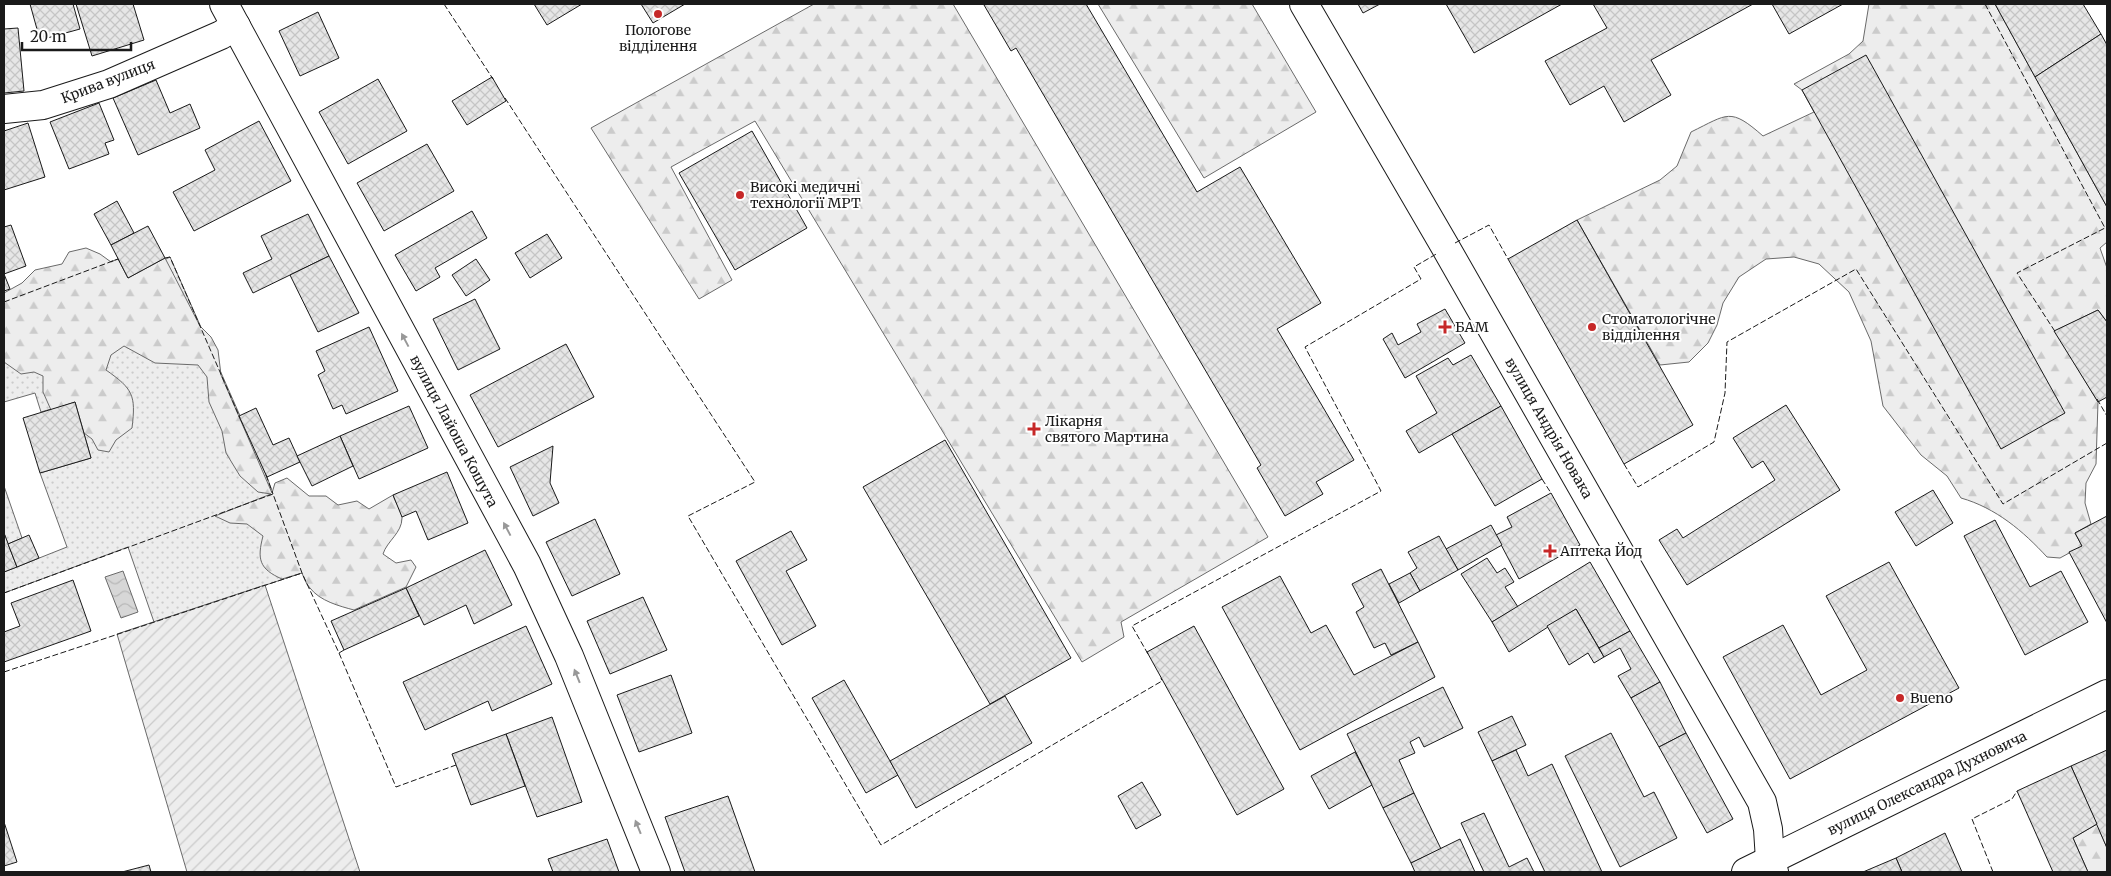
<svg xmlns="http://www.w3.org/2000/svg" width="2111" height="876" font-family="Merriweather,serif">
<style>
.grass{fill:url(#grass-dots);stroke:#6a6a6a}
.forest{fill:url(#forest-firs);stroke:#6a6a6a}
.garden{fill:url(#garden-furrows);stroke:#6a6a6a}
.water{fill:url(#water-waves);stroke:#6a6a6a}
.building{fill:url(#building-cross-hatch);stroke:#1a1a1a}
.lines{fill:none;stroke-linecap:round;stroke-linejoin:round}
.street-casing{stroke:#1a1a1a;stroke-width:30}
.secondary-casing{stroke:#1a1a1a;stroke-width:30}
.street{stroke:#fff;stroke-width:28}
.secondary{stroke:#fff;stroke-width:28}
.fence{stroke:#1a1a1a;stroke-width:1;stroke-dasharray:6 2.5;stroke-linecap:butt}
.oneway{fill:#989898}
.poi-dot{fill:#c62828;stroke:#fff;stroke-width:2}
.labels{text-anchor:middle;stroke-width:4;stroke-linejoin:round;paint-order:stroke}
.poi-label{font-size:14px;fill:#1a1a1a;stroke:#fff;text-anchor:start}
.street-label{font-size:14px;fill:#1a1a1a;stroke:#fff}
</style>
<defs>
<pattern id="grass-dots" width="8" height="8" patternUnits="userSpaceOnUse" patternTransform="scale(1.25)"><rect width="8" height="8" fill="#ededed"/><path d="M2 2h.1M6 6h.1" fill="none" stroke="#cbcbcb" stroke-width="1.8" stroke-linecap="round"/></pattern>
<pattern id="forest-firs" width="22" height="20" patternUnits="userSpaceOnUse" patternTransform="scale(1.25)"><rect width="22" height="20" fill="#ededed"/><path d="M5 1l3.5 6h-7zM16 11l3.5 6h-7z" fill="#cbcbcb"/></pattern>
<pattern id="garden-furrows" width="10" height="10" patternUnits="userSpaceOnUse" patternTransform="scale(1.25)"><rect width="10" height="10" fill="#ededed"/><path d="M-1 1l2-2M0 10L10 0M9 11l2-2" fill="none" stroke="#cbcbcb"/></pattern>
<pattern id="water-waves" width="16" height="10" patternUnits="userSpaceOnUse" patternTransform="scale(1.25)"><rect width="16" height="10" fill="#d7d7d7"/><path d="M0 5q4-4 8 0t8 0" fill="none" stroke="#b8b8b8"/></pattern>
<pattern id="building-cross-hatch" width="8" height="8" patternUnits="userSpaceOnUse" patternTransform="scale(1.25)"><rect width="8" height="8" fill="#e6e6e6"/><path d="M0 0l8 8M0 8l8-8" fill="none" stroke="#c5c5c5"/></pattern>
</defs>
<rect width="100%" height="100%" fill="#fff"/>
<!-- grass -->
<g class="grass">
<polygon points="170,257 267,477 302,573 154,622 128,547 4,593 4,572 67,547 40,473 91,458 75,402 41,412 35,393 4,402 4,298 118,259 128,278"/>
<polygon points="4,486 22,538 8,544 4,533"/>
</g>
<!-- forest -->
<g class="forest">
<polygon points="814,4 953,4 1268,537 1121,622 1124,637 1082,662 755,121 671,167 732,280 699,299 591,128"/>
<polygon points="1098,4 1252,4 1316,112 1204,178"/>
<path d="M1869 4H1995L2107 207V242L2100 248 2107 268V322L2098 310 2055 331 2098 402 2096 464 2086 483 2085 503 2091 524 2075 533 2082 546 2060 558 2047 557C2023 531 1996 508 1961 498L1947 476 1921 455 1883 406 1871 341 1849 292 1819 264 1794 257 1766 259 1739 277 1723 303 1717 325 1708 343 1689 362 1660 365 1577 220 1660 180 1677 166 1691 132C1728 114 1730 107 1763 136L1814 112 1802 90 1794 84 1849 54 1863 41Z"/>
<path d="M86 248 100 254 111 262 118 259 128 278 165 258 200 326 211 337 218 350 221 375 272 493 275 483 287 478 309 496H326L338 505 357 501 369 509 393 495C395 502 402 511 402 518 402 533 387 541 383 554L396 563 411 560 416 567 406 587 354 610C339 606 320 601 310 588 306 584 304 578 302 573L282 579C259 569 257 559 263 536L247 524 230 523 215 516 271 494 258 492 240 476 226 453 222 431 209 402 207 377 198 365 155 363 124 346 111 355 106 370C133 389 136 395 132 428L116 440 109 452 98 450 92 439 84 433 75 402 51 410 43 392V376L34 372 21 374 4 362V293L22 283 35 270 62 264 69 252Z"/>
<polygon points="2097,824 2107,848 2107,872 2088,872 2073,838"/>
</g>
<!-- garden -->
<polygon class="garden" points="265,585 360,872 187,872 117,634"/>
<!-- water -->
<polygon class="water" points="123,571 138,612 121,618 105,577"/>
<!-- building -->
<g class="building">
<polygon points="30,4 73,4 80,29 40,40"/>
<polygon points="76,4 133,4 144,40 92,56"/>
<polygon points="534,4 582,4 547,25"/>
<polygon points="641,4 685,4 653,23"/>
<polygon points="987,4 1086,4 1197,192 1240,167 1321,303 1277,329 1354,460 1316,482 1323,494 1285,516 1257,468 1261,465 1016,48 1011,51 984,5"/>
<polygon points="1358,4 1380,4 1363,13"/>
<polygon points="1446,4 1562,4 1474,53"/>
<polygon points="1593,4 1753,4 1651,60 1671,95 1624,122 1604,86 1570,105 1545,61 1607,28"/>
<polygon points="1772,4 1843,4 1789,34"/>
<polygon points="1995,4 2083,4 2101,34 2035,77"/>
<polygon points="318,12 339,58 300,76 279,31"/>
<polygon points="18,28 24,91 4,93 4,29"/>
<polygon points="2101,34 2107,45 2107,207 2035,77"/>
<polygon points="1866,55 2065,413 2001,449 1802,90"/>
<polygon points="492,77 506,101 467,125 452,101"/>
<polygon points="378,79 407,131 348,164 319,112"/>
<polygon points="156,80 170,113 190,104 200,128 138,155 113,98"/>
<polygon points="99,103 114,140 105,143 109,154 69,169 50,122"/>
<polygon points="259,121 291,181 194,231 173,192 215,170 205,150"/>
<polygon points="28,123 45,177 4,190 4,131"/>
<polygon points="752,131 807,228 735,270 679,173"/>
<polygon points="427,144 454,191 384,231 357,183"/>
<polygon points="117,201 134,233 111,245 94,214"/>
<polygon points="472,211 487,238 435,268 440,277 416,291 395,255"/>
<polygon points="308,214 329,256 253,293 243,273 272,259 261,236"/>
<polygon points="1577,220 1693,425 1624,464 1508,259"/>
<polygon points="11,225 26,266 4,274 10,289 4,291 4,227"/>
<polygon points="148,226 165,258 128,278 111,245"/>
<polygon points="547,234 562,258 530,278 515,253"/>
<polygon points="329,256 359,313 318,332 290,275"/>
<polygon points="476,259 490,280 466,296 452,275"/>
<polygon points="475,299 500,349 458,370 433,319"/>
<polygon points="1445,309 1465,343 1405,378 1383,339 1392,333 1398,345 1421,332 1417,324"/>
<polygon points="2098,310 2107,322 2107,397 2098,402 2054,331"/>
<polygon points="369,327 398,391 346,414 342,405 333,409 318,375 325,371 316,351"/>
<polygon points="566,344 594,397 498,447 470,395"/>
<polygon points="1471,355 1501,406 1419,453 1406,431 1437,413 1416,376 1448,358 1453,365"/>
<polygon points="75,402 91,458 40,473 23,418"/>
<polygon points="1786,405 1840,490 1687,585 1659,540 1677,529 1683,538 1775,480 1763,461 1752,468 1733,438"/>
<polygon points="409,406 428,448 359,479 340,436"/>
<polygon points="1501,406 1542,479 1495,506 1452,434"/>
<polygon points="256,408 273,445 289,438 300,462 267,477 239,416"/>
<polygon points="340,436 353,466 312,486 297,456"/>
<polygon points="945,440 1071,658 990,704 863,487"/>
<polygon points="553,446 550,483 559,503 533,516 510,467"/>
<polygon points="447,472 468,523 428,540 416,511 402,517 393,495"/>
<polygon points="1933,490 1953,523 1916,546 1895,512"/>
<polygon points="1551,493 1580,545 1519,579 1496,535 1512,527 1507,517"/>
<polygon points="2107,516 2107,623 2069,552 2082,546 2075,533"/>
<polygon points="595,519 620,574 572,596 546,542"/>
<polygon points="1995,520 2030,587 2061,571 2088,622 2025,655 1964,536"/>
<polygon points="1491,525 1502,545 1458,570 1446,549"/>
<polygon points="791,531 807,560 786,571 816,626 782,645 736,561"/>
<polygon points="4,533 17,567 4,572"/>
<polygon points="29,535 39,558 17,567 8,544"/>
<polygon points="1439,536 1458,570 1420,591 1410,573 1417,568 1408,552"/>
<polygon points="485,550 512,605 474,624 466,605 424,625 406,588"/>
<polygon points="1487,558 1497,573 1505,568 1514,582 1505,587 1518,607 1492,622 1461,574"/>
<polygon points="1590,562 1630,631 1599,648 1576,609 1509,652 1492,622"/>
<polygon points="1889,562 1959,688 1790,779 1723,657 1783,625 1821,695 1867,670 1826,596"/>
<polygon points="1381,569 1418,642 1391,655 1385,643 1374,648 1356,612 1364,607 1352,584"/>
<polygon points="1410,573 1420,591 1399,603 1389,584"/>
<polygon points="1280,576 1311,633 1326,625 1354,675 1418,642 1435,677 1300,750 1222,607"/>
<polygon points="73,580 91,631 4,662 4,632 20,626 11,603"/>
<polygon points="406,588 419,616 344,650 331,621"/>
<polygon points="643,597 667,650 610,674 587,621"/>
<polygon points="1576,609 1604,657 1594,663 1588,653 1569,665 1547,626"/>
<polygon points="526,626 552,684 492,711 488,701 425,730 403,682"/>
<polygon points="1194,626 1284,789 1237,815 1147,652"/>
<polygon points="1630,631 1660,682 1631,698 1618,676 1631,669 1620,648 1604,657 1599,648"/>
<polygon points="671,675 692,733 639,752 617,695"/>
<polygon points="844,680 898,775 866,793 812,698"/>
<polygon points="1660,682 1686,733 1659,747 1631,698"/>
<polygon points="1443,687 1463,728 1424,747 1419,737 1410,742 1415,753 1399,760 1414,793 1383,808 1347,734"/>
<polygon points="1005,696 1032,743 916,808 890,761"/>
<polygon points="1512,716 1526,745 1492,761 1478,732"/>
<polygon points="552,717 582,802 537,817 506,734"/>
<polygon points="1611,733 1644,797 1654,792 1677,838 1620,867 1565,756"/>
<polygon points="1686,733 1733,819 1707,833 1659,747"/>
<polygon points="506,734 525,786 471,805 452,754"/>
<polygon points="1516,750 1528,776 1552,764 1602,872 1545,872 1492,761"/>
<polygon points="2107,750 2107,848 2071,766"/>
<polygon points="1355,752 1372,785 1329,809 1311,776"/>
<polygon points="2071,766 2097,824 2073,838 2088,872 2053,872 2017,791"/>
<polygon points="1142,782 1161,815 1136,829 1118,796"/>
<polygon points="1414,793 1441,849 1411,863 1383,808"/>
<polygon points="728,796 755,872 685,872 665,817"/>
<polygon points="1484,813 1509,867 1527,858 1534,872 1484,872 1461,823"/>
<polygon points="4,822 17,862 4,866"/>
<polygon points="1945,833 1962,872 1902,872 1896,858"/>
<polygon points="607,839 619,872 553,872 548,859"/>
<polygon points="1460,839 1475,872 1415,872 1411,863"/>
<polygon points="1896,858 1902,872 1863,872"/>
<polygon points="149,865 151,872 122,872"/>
</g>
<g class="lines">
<!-- street casing -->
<g class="street-casing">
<g id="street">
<polyline points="224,4 527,565 569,656 656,872"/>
<polyline points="1304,4 1446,248 1762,802 1768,829 1770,860 1774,872"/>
<polyline points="4,109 43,105 109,84 221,35 236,26"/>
</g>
</g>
<!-- secondary casing -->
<g class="secondary-casing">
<polyline id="secondary" points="1746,872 2107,694"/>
</g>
<!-- street -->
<use href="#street" class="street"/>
<!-- secondary -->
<use href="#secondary" class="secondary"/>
<!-- fence -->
<g class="fence">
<polyline points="444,4 493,79"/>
<polyline points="1985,4 2105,228 2017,273 2056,333"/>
<polyline points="505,98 755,482 688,516 881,845 1162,681 1161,678"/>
<polyline points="1455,243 1489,225 1508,259"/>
<polyline points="165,258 170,257 240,418"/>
<polyline points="4,302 118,259"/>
<polyline points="2097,399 2107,416"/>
<polyline points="1624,464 1638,487 1714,442 1725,393 1727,342 1856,269 2003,504 2107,443"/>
<polyline points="266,475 273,494"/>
<polyline points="1542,479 1551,493"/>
<polyline points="4,593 273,494 302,573 339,653 344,650"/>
<polyline points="339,653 396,787 456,765"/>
<polyline points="1148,654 1132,626 1381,491 1305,347 1421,279 1414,267 1438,253"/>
<polyline points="4,672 302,573"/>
<polyline points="1993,872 1972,819 2012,799 2017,791"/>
</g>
</g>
<!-- one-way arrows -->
<defs><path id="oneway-solid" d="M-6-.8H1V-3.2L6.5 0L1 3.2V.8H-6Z" transform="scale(1.25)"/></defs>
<g class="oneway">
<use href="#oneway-solid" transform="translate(405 340) rotate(-118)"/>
<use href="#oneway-solid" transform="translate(507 529) rotate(-118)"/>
<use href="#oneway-solid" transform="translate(577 676) rotate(-112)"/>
<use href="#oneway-solid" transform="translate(638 827) rotate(-112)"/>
</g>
<!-- markers -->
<g class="poi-dot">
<circle cx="658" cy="14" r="5"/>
<circle cx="740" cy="195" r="5"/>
<path d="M1442.5 319.5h5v5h5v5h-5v5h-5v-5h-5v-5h5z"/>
<circle cx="1592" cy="327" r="5"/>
<path d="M1031.5 421.5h5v5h5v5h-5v5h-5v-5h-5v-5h5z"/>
<path d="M1547.5 543.5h5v5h5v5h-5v5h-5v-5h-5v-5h5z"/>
<circle cx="1900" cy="698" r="5"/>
</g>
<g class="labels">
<!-- poi labels -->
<g class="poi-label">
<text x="658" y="35" text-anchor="middle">Пологове<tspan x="658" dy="16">відділення</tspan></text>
<text x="750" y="192">Високі медичні<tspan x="750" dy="16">технології МРТ</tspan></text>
<text x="1602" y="324">Стоматологічне<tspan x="1602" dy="16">відділення</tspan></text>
<text x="1455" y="332">БАМ</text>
<text x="1045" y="426">Лікарня<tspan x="1045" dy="16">святого Мартина</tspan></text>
<text x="1560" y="556">Аптека Йод</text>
<text x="1910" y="703">Bueno</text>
</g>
<!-- street labels -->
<g class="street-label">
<text transform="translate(108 81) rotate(-21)" y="5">Крива вулиця</text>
<text transform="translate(1549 428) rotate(60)" y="5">вулиця Андрія Новака</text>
<text transform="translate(454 431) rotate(62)" y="5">вулиця Лайоша Кошута</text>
<text transform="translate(1927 783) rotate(-26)" y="5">вулиця Олександра Духновича</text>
</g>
</g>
<!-- border -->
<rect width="2111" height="876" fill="none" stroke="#1a1a1a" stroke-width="10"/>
<!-- scale -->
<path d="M22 42v8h109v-8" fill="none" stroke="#1a1a1a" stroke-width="2.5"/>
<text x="30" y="42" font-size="15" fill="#1a1a1a" stroke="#ffffff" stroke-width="4" paint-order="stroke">20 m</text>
</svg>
